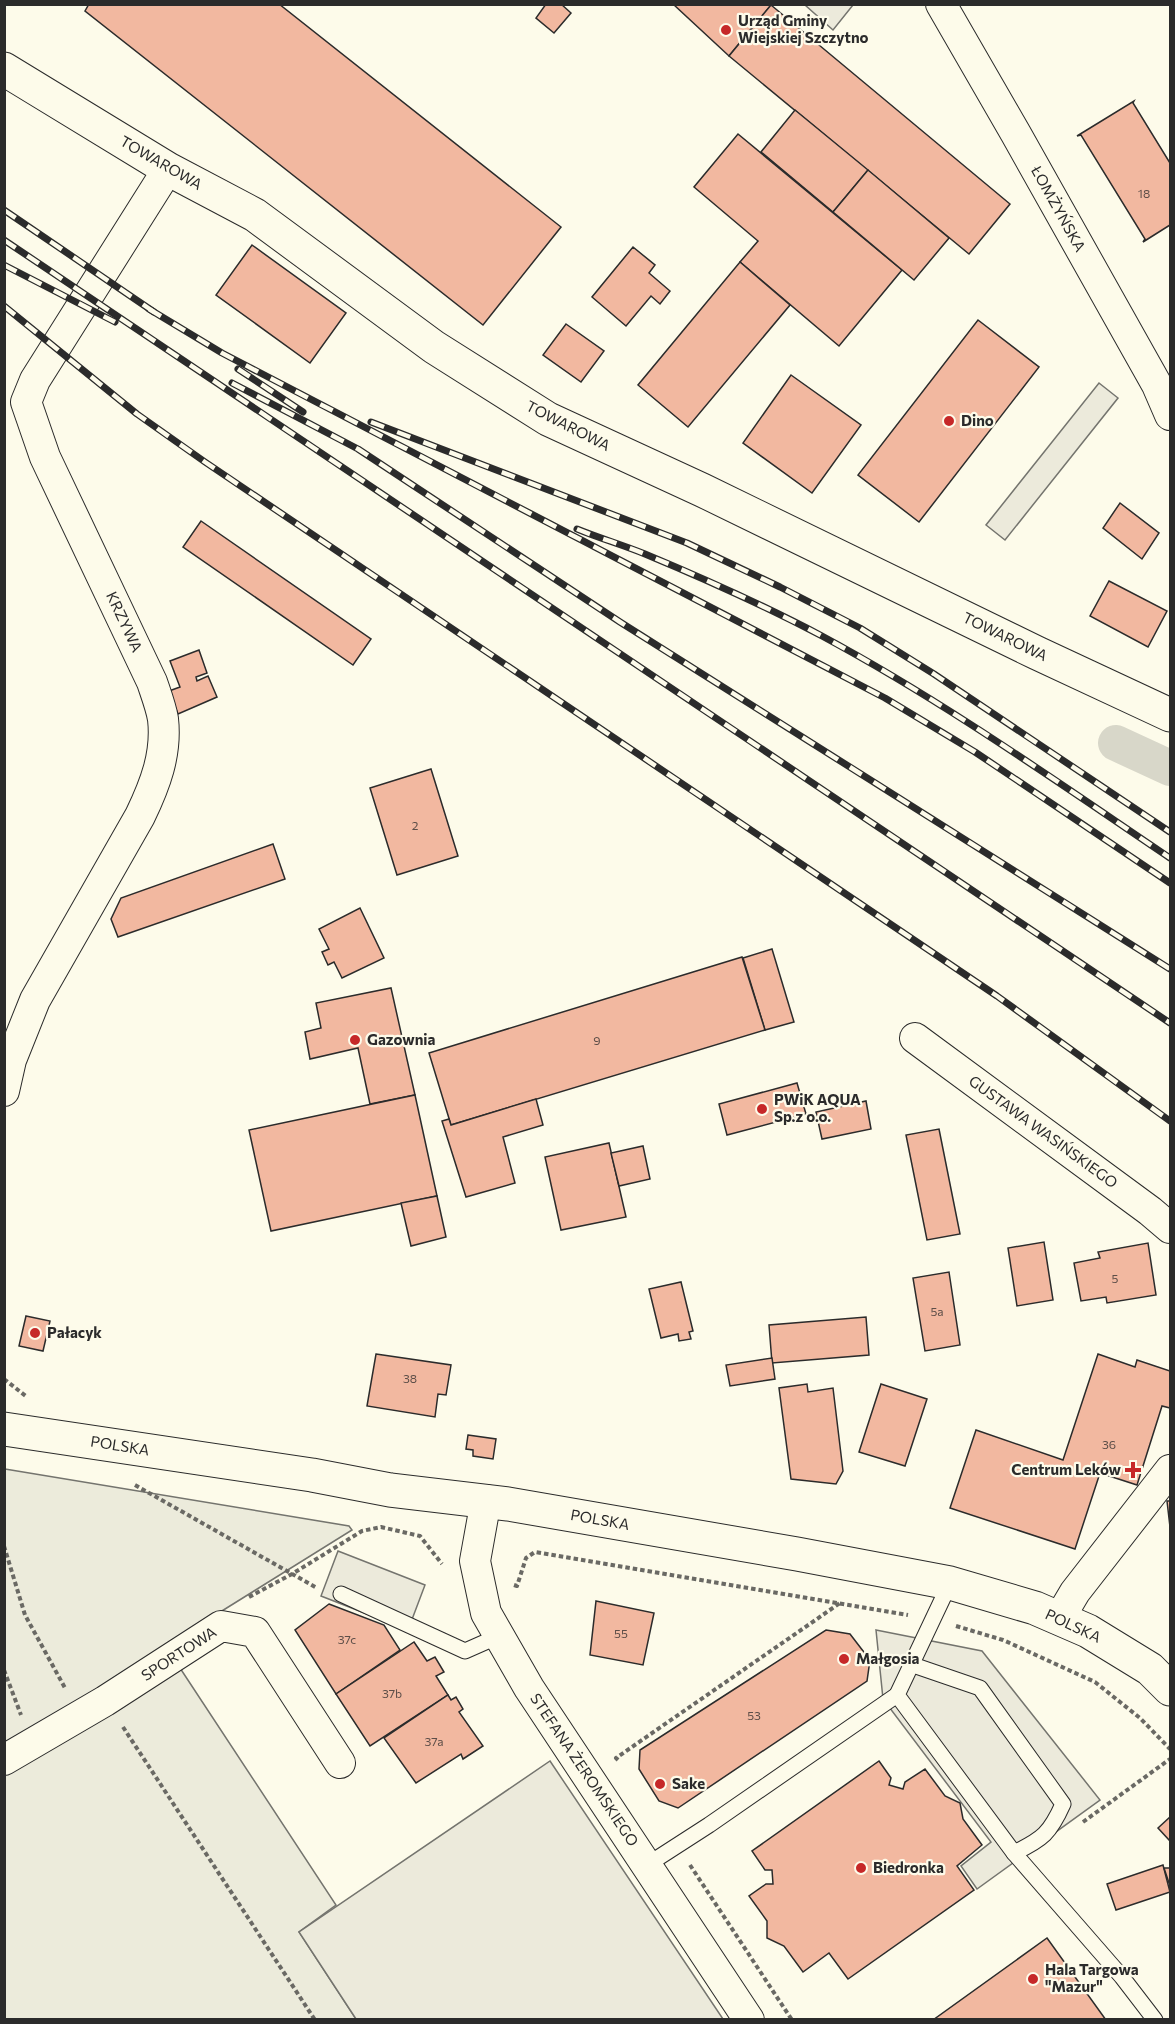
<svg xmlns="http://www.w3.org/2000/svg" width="1175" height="2024" font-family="Commissioner,sans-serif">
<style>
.green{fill:#ecebdb;stroke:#74746e;stroke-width:1.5}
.parking{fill:#eceadb;stroke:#74746e;stroke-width:1.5}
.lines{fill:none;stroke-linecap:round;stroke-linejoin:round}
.canal{stroke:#d8d7c9;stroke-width:36}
.building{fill:#f2b8a0;stroke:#2b2b2b;stroke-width:1.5}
.service-casing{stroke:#2b2b2b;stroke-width:17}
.minor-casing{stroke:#2b2b2b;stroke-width:32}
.tertiary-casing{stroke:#2b2b2b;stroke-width:35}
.primary-casing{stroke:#2b2b2b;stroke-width:35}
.path{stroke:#6a6964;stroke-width:4;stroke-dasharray:4.5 3;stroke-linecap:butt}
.service{stroke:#fdfbea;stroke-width:15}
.minor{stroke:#fdfbea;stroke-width:30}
.tertiary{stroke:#fdfbea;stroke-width:33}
.primary{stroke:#fdfbea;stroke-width:33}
.rail-casing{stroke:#2b2b2b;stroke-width:7}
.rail{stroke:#fdfbea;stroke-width:4.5;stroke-dasharray:14;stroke-linecap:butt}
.poi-dot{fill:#c62828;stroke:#fdfbea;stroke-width:2}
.labels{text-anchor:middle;stroke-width:4.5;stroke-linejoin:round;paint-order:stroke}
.number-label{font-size:12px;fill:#5d4e48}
.poi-label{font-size:15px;font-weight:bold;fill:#2b2b2b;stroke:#fdfbea;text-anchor:start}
.street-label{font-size:15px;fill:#2b2b2b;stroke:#fdfbea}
</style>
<rect width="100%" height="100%" fill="#fdfbea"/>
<!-- green -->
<g class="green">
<polygon points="5,1469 349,1526 352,1530 5,1746"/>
<polygon points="180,1668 336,1905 299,1932 356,2019 5,2019 4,1769"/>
</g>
<!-- parking -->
<g class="parking">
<polygon points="805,5 853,5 833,30"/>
<polygon points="1099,383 1118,398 1005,540 986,525"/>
<polygon points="338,1551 425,1585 408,1630 321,1596"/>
<polygon points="876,1630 982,1651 1100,1800 977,1889 961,1866 991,1842 883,1699"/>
<polygon points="550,1761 723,2019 356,2019 299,1932"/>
</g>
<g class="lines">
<!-- canal -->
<polyline class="canal" points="1116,743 1170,768"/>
</g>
<!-- building -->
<g class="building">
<polygon points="89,4 279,4 561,227 483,325 85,11"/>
<polygon points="546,4 561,4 571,13 554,33 536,18"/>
<polygon points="673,4 770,4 771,5 729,56"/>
<polygon points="771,5 1010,204 969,254 729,56"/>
<polygon points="1134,101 1133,103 1170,163 1170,225 1143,242 1145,239 1081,135 1077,136"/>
<polygon points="795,110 868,170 833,212 761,152"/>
<polygon points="738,134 902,270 839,346 740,262 758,241 694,187"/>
<polygon points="868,170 949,238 914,280 833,212"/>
<polygon points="252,245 346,313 310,363 216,295"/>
<polygon points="633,247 655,265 649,273 670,291 660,304 651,296 626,326 592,297"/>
<polygon points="740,262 790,305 688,427 638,385"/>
<polygon points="978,320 1039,367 919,522 858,475"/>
<polygon points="566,324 604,351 581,382 543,355"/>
<polygon points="791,375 861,425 812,493 743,443"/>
<polygon points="1120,503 1159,533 1142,559 1103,528"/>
<polygon points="201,521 371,639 353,665 183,547"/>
<polygon points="1109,581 1167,611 1148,647 1090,616"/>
<polygon points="199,650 207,673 196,677 197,681 208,676 217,697 178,714 169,691 180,687 170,661"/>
<polygon points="431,769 458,856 397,875 370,788"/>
<polygon points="273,844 285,879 118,937 111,919 121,898"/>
<polygon points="360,908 384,958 342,978 334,962 328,965 322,952 329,949 319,929"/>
<polygon points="772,949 794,1022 765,1030 743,958"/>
<polygon points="742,957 765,1030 451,1125 429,1053"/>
<polygon points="391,988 415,1095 370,1104 358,1048 310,1059 305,1032 321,1028 316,1003"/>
<polygon points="797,1083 806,1114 727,1135 719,1104"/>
<polygon points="415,1095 437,1196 271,1231 249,1130"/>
<polygon points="536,1099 543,1125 503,1137 515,1183 466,1197 442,1121 449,1119 451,1125"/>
<polygon points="866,1101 871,1129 822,1139 816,1112"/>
<polygon points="939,1129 960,1234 927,1240 906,1135"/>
<polygon points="609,1143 626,1217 561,1230 545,1157"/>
<polygon points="643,1146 650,1179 619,1186 611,1153"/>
<polygon points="437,1196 446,1237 411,1246 401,1203"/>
<polygon points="1044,1242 1053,1300 1017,1306 1008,1248"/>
<polygon points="1148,1243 1156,1295 1107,1303 1106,1297 1081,1301 1074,1263 1100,1258 1098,1252"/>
<polygon points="949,1272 960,1345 925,1351 913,1278"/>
<polygon points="681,1282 693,1331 689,1332 691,1339 679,1341 678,1334 661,1338 649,1289"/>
<polygon points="26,1316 50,1321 43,1351 19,1346"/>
<polygon points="866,1317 869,1355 772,1363 769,1325"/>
<polygon points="376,1354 451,1365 446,1395 438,1394 435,1417 367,1406"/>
<polygon points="1098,1354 1135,1367 1137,1360 1170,1371 1170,1408 1162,1406 1137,1485 1100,1473 1075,1549 950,1508 976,1430 1063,1460"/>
<polygon points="772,1358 775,1379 730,1386 726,1365"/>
<polygon points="807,1384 808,1392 833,1388 843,1471 836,1484 791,1479 779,1388"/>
<polygon points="881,1384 927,1399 905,1466 859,1452"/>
<polygon points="468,1435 496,1439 493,1459 473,1456 473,1450 466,1449"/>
<polygon points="1167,1501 1170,1501 1170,1527"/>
<polygon points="596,1601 654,1613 643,1665 590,1655"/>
<polygon points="329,1604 384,1625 400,1650 336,1694 295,1630"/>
<polygon points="826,1630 850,1634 870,1660 867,1681 678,1808 659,1801 639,1769 640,1750"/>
<polygon points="414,1642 427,1661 435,1657 444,1672 436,1676 448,1695 370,1746 336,1694"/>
<polygon points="448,1695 451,1700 456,1697 463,1709 459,1712 483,1746 463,1759 461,1754 416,1783 384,1738"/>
<polygon points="879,1761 891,1778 889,1785 903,1789 905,1782 925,1769 945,1796 960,1803 963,1819 982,1845 957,1866 974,1890 848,1979 829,1953 803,1972 784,1946 767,1938 767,1921 749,1896 766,1884 773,1884 772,1870 765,1870 752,1851"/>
<polygon points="1170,1817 1170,1841 1158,1828"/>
<polygon points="1163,1865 1170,1892 1116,1910 1107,1884"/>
<polygon points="1164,1868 1170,1868 1170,1886"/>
<polygon points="1047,1938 1106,2020 933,2020"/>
</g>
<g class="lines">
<!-- service casing -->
<g class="service-casing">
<g id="service">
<polyline points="950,1583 897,1695 1014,1853 1122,1977 1155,2020"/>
<polyline points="341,1594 465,1651 499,1636"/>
<path d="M913 1665 980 1688 1063 1804C1050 1833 1043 1839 1014 1853"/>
<polyline points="647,1865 709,1825 897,1695"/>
</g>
</g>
<!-- minor casing -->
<g class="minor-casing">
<g id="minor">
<polyline points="941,4 1016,134 1157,385 1170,415"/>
<polyline points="915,1038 1150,1211 1170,1228"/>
<path d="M4 1091 11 1060 35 1000 140 816C155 785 167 754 163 719 161 707 156 694 152 682L45 457 26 402 35 380 168 169"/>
<polyline points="486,1500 475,1561 486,1613 529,1688 749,2020"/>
<polyline points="1059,1619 1075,1592 1170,1470"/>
<polyline points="4,1760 105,1701 221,1626 255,1632 340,1763"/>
</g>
</g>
<!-- tertiary casing -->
<g class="tertiary-casing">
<polyline id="tertiary" points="4,69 168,169 255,215 434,347 548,419 702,490 1037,653 1170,715"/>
</g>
<!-- primary casing -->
<g class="primary-casing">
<polyline id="primary" points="4,1429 312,1475 390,1490 508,1504 797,1554 950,1583 1035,1608 1088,1631 1150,1669 1170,1689"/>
</g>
<!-- path -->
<g class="path">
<polyline points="4,1379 27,1397"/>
<polyline points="135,1485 317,1588"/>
<polyline points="4,1546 25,1615 65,1688"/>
<polyline points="514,1585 517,1586 526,1558 535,1552 908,1615"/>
<polyline points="249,1597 292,1574 362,1531 381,1527 420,1536 442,1564"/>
<polyline points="956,1626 1003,1640 1095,1682 1140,1718 1170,1749"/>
<polyline points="4,1670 21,1715"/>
<polyline points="123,1727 315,2020"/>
<polyline points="618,1760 616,1758 840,1603"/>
<polyline points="1083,1822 1170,1759"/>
<polyline points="690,1865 792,2020"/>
</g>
<!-- service -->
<use href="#service" class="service"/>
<!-- minor -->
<use href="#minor" class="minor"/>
<!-- tertiary -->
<use href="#tertiary" class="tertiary"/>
<!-- primary -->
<use href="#primary" class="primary"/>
<!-- rail casing -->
<g class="rail-casing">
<g id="rail">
<polyline points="4,210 154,312"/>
<polyline points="4,240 1170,1023"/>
<polyline points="4,265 115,322"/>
<polyline points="4,306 137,414 205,462 997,996 1170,1121"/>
<polyline points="149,309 222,353 885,698 975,752 1170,883"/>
<polyline points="238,369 303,412"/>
<polyline points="232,383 358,449 620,622 1170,969"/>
<polyline points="371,422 687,543 780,587 860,628 934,674 1170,832"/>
<path d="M577 529C599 538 623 545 645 554 705 579 765 606 822 636 943 701 1056 781 1170 858"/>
</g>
</g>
<!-- rail -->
<use href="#rail" class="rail"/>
</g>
<!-- markers -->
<g class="poi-dot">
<circle cx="726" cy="30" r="6"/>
<circle cx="949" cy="421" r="6"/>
<circle cx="355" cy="1040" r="6"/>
<circle cx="762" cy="1109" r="6"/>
<circle cx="35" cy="1333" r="6"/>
<path d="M1130 1461h6v6h6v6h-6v6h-6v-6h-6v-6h6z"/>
<circle cx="844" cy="1659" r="6"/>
<circle cx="660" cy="1784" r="6"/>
<circle cx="861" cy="1868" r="6"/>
<circle cx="1033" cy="1979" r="6"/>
</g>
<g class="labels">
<!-- number labels -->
<g class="number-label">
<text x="1144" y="198">18</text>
<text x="415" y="830">2</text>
<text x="597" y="1045">9</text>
<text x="1115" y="1283">5</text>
<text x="937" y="1316">5a</text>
<text x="410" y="1383">38</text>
<text x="1109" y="1449">36</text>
<text x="621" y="1638">55</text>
<text x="347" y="1644">37c</text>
<text x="392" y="1698">37b</text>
<text x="754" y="1720">53</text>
<text x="434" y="1746">37a</text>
</g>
<!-- poi labels -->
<g class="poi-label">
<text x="738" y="26">Urząd Gminy<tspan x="738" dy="17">Wiejskiej Szczytno</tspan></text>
<text x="961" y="426">Dino</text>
<text x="367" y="1045">Gazownia</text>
<text x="774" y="1105">PWiK AQUA<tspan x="774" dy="17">Sp.z o.o.</tspan></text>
<text x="47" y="1338">Pałacyk</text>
<text x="1121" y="1475" text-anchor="end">Centrum Leków</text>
<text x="856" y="1664">Małgosia</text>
<text x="672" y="1789">Sake</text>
<text x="873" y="1873">Biedronka</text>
<text x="1045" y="1975">Hala Targowa<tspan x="1045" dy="17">"Mazur"</tspan></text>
</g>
<!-- street labels -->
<g class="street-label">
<text transform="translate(161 163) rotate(30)" y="5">TOWAROWA</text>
<text transform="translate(1058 209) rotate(61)" y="5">ŁOMŻYŃSKA</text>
<text transform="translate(568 426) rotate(27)" y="5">TOWAROWA</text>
<text transform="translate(124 622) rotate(65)" y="5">KRZYWA</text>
<text transform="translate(1005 637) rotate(26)" y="5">TOWAROWA</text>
<text transform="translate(1043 1132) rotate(36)" y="5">GUSTAWA WASIŃSKIEGO</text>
<text transform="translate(120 1446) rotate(9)" y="5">POLSKA</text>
<text transform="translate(600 1520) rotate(10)" y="5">POLSKA</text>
<text transform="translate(1073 1626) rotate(25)" y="5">POLSKA</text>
<text transform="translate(179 1654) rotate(-33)" y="5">SPORTOWA</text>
<text transform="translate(584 1770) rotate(56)" y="5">STEFANA ŻEROMSKIEGO</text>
</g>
</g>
<!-- border -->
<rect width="1175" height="2024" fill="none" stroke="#2b2b2b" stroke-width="12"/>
</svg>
